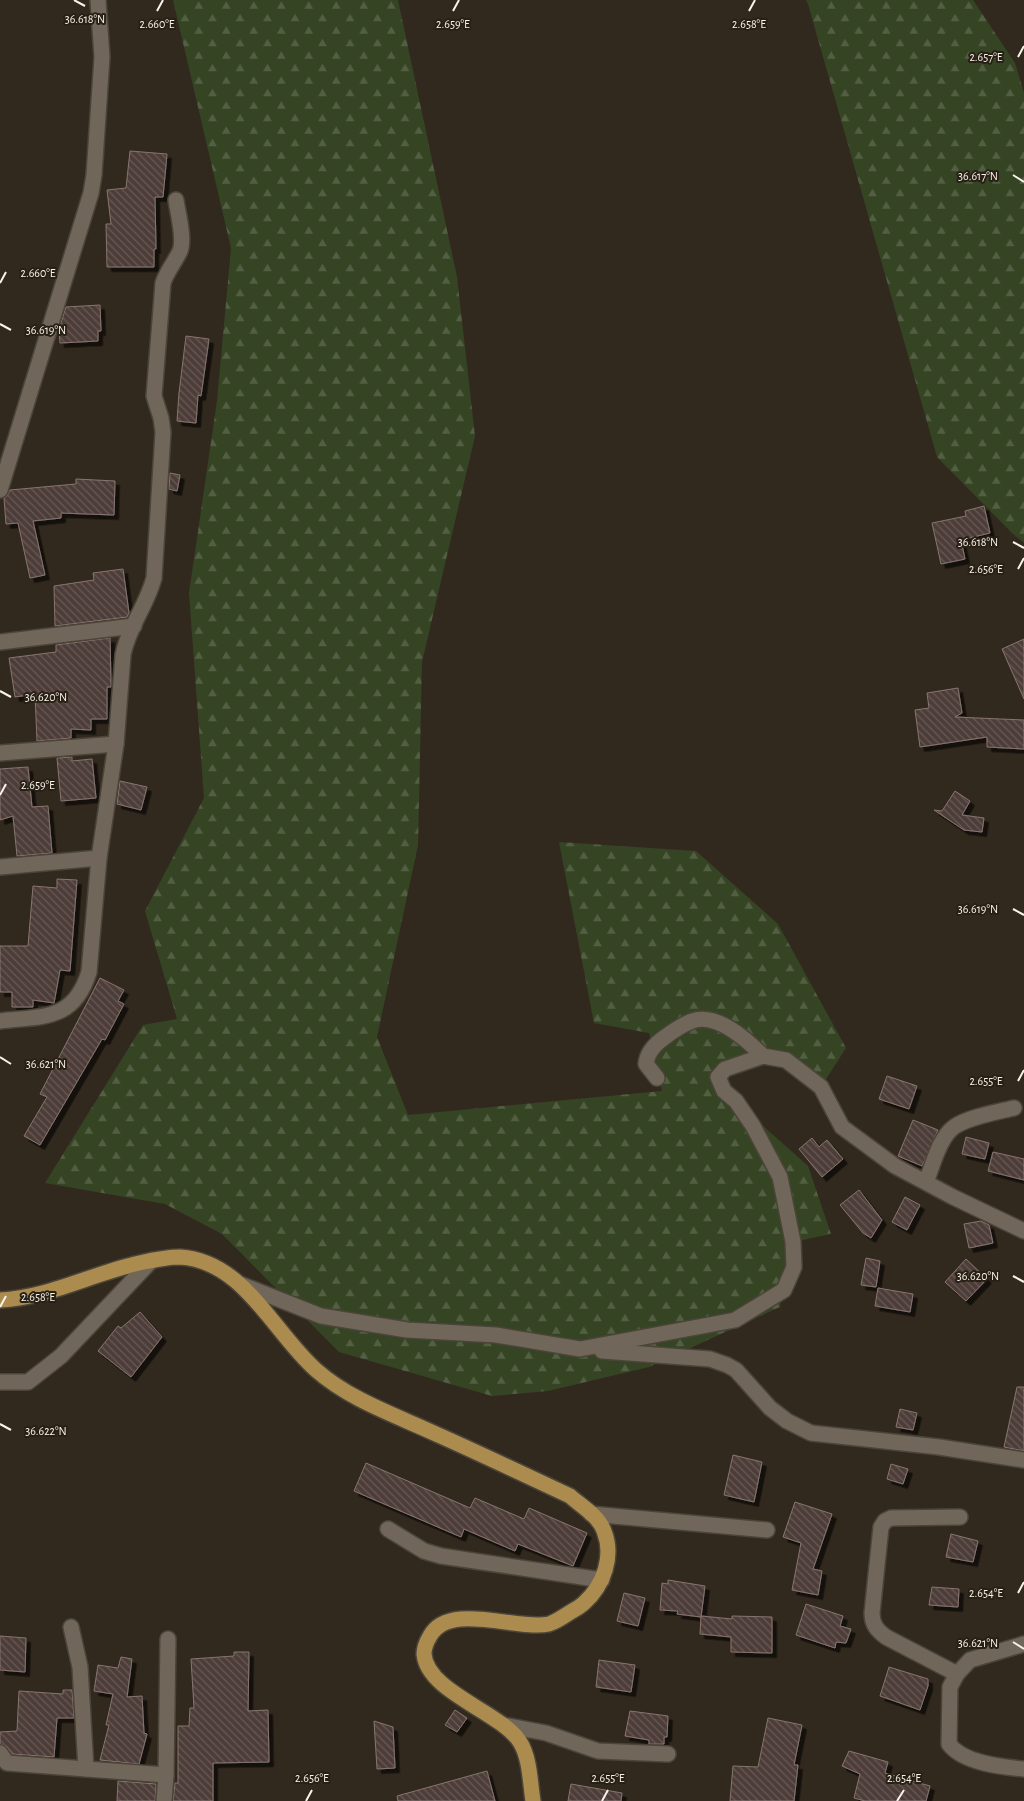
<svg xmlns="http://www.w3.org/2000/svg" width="1024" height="1801" font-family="'Alegreya Sans',sans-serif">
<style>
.forest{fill:url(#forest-firs)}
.building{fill:url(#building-back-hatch);stroke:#877570;filter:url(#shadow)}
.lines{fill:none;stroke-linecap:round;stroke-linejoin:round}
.minor-casing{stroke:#4b4439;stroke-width:18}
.major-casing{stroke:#4b4439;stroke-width:18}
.minor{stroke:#706659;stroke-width:15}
.major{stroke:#ab8b4e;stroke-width:15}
.ticks{fill:none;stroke:#f9f3eb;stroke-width:2}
.ticks-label{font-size:12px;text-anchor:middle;fill:#f9f3eb;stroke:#282014;stroke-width:4;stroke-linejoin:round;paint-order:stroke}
</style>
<defs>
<pattern id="forest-firs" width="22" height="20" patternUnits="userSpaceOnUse" patternTransform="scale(1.25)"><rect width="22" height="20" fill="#354423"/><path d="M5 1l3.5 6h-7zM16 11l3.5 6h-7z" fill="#535f43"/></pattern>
<pattern id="building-back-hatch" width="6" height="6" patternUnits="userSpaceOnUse" patternTransform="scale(1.25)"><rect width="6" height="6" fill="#4d3d39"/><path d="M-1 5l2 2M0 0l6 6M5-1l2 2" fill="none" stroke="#675a56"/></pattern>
<filter id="shadow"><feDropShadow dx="4.5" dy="4.5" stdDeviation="0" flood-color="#0009"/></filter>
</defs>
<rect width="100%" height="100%" fill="#32291e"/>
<!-- forest -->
<g class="forest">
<polygon points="173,0 398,0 457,277 475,436 422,662 418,845 377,1037 408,1115 662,1091 649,1033 594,1023 559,842 696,851 778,924 846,1048 821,1087 786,1060 725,1069 724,1091 808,1166 831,1234 793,1242 780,1307 649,1367 548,1391 492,1396 339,1352 222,1234 165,1204 45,1183 143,1025 177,1019 145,911 204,798 189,593 217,401 231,248"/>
<polygon points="806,0 973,0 1015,63 1024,93 1024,543 1012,533 937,457 808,4"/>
</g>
<!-- building -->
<g class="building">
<polygon points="130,151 167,154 163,197 155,197 156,249 154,249 154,267 107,267 106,224 111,224 107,190 126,188"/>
<polygon points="100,305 101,331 98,331 98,341 60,343 59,329 66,307"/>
<polygon points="186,336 209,339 201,396 198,395 196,423 177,421 179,393"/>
<polygon points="170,473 180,475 177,491 169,489"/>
<polygon points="76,479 115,481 114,515 61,513 61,518 33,521 45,575 30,578 18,523 6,524 4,498 7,496 10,490 76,484"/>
<polygon points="984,506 990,533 961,540 965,559 941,564 932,523 966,516 965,511"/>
<polygon points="123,569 129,613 127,617 55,626 54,586 94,580 93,573"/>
<polygon points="110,638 111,683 111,687 107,687 107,719 91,719 91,730 71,729 71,738 37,741 35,694 15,697 9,658 56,652 56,645"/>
<polygon points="1024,639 1024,699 1002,649"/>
<polygon points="958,688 962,713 955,717 1024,720 1024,749 987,747 987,737 920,747 915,710 929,708 927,693"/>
<polygon points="72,757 72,761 92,759 96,798 61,801 57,758"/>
<polygon points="28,767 32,807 48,806 52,853 17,856 13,816 0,820 0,769"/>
<polygon points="120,781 147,787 141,810 117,804"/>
<polygon points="955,791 970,801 962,815 984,818 982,832 964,830 934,810 942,811"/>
<polygon points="57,879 77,880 70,971 60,970 54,1003 33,1000 33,1007 12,1007 12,992 0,992 0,946 28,946 33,886 57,888"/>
<polygon points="100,978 124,990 118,1001 124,1004 105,1040 102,1039 40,1145 24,1136 47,1097 40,1094"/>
<polygon points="887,1076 917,1086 909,1109 879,1099"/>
<polygon points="913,1120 938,1130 922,1166 898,1156"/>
<polygon points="966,1137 989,1143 985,1159 962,1154"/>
<polygon points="812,1138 819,1147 827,1140 843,1159 822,1177 799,1149"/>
<polygon points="993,1152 1024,1159 1024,1180 988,1171"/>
<polygon points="859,1190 882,1220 871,1238 863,1233 840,1205"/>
<polygon points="905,1197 920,1205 907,1230 892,1222"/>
<polygon points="981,1221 989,1225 993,1243 969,1248 964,1224"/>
<polygon points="866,1258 880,1261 876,1287 861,1285"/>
<polygon points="966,1259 987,1279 966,1301 945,1282"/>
<polygon points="878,1288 913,1294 910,1312 875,1306"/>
<polygon points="140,1312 162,1337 131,1377 98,1351 118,1326 121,1328"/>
<polygon points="1017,1387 1024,1387 1024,1451 1004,1447"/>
<polygon points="900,1409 917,1413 913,1430 896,1427"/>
<polygon points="733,1455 762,1462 754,1502 724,1495"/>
<polygon points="366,1463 470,1508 475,1498 524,1519 529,1508 587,1533 573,1566 518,1544 515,1551 464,1529 461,1537 354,1491"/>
<polygon points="891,1464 908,1469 903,1484 887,1479"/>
<polygon points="795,1502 832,1514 813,1569 822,1571 818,1595 792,1590 801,1543 783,1537"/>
<polygon points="951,1534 978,1541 973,1562 946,1557"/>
<polygon points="668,1580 705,1586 701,1617 677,1614 678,1611 660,1610 662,1583 668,1584"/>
<polygon points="932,1587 959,1589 958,1607 929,1605"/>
<polygon points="624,1593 645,1598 638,1626 617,1621"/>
<polygon points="806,1604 843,1616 840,1626 851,1629 846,1643 836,1642 835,1648 796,1635"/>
<polygon points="701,1616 732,1619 732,1616 772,1617 772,1653 731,1652 731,1637 700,1634"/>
<polygon points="0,1636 26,1638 25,1672 0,1670"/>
<polygon points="234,1652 249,1652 248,1711 268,1710 269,1762 213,1763 213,1801 173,1801 175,1783 178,1783 178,1726 189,1726 190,1708 194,1708 191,1659 234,1656"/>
<polygon points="121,1657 132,1659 127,1697 142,1696 144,1733 147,1734 139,1764 100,1760 109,1725 106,1725 113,1694 94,1691 98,1665 118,1668"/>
<polygon points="599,1660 635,1665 631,1692 596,1687"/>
<polygon points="889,1667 928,1679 928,1686 920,1710 880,1696"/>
<polygon points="63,1690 72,1690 74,1718 57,1718 54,1757 12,1754 7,1747 0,1744 0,1732 17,1731 19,1691 63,1694"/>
<polygon points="455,1710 467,1718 457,1732 445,1725"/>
<polygon points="630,1711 668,1716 667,1737 664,1737 664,1744 649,1744 649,1740 625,1736"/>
<polygon points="768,1718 802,1725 794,1765 798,1765 794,1801 730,1801 733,1766 758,1767"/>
<polygon points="374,1721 393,1727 395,1768 377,1769"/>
<polygon points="849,1751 888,1762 885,1773 930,1786 926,1801 865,1801 854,1798 860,1774 842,1766"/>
<polygon points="487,1771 495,1801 398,1801 397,1796"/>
<polygon points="118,1781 156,1784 155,1801 117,1801"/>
<polygon points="571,1784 622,1793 621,1801 568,1801"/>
</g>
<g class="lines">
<!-- minor casing -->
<g class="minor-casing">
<g id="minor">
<polyline points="0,490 91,193 94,175 102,57 98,0"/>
<polyline points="0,642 134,626"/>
<polyline points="0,753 116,744"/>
<polyline points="0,867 99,858"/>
<path d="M0 1021C43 1016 74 1021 89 972L99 858 116 744 123 655C128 628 147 605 154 578L163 432 161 418 154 396 163 283C167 271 175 262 180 251 185 239 178 214 176 200"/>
<path d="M657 1078 646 1064C647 1052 655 1044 665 1037 673 1031 682 1025 692 1021 717 1012 747 1040 763 1056"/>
<path d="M926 1182C933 1165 939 1138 954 1127 968 1117 997 1112 1014 1108"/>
<polyline points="240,1284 321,1316 407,1330 496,1335 580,1349 735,1320 784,1290 794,1267 793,1242 780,1177 753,1126 736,1101 724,1091 718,1077 725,1069 763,1056 786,1060 821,1087 842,1127 895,1166 953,1197 1024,1231"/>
<polyline points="602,1351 710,1359 727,1365 736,1370 770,1408 787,1421 811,1433 939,1447 1024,1460"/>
<polyline points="0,1382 28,1382 61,1356 152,1260"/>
<polyline points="591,1514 767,1530"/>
<polyline points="388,1529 424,1551 441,1556 602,1580"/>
<polyline points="71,1627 80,1667 86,1769"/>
<path d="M1024 1644 970 1660 957 1674 950 1687 949 1744C963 1763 1002 1767 1024 1769"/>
<path d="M957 1674 886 1637C877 1630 872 1625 872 1613L881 1527 885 1521 891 1518 960 1517"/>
<polyline points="503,1725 546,1733 598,1751 668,1754"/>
<polyline points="0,1753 7,1763 166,1775 164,1801"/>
<polyline points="166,1775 168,1639"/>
</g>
</g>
<!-- major casing -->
<g class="major-casing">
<path id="major" d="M0 1300C46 1298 90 1275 135 1264 149 1261 165 1257 180 1257 244 1261 273 1332 316 1370 350 1400 395 1415 436 1434 481 1454 525 1475 570 1496 581 1506 599 1516 604 1531 614 1556 604 1585 584 1603 580 1607 574 1610 569 1613 563 1617 555 1622 549 1624 518 1631 449 1601 430 1636 427 1641 424 1648 424 1654 427 1692 501 1712 520 1742 530 1758 530 1782 533 1801"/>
</g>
<!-- minor -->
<use href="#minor" class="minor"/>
<!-- major -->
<use href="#major" class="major"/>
</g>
<!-- ticks -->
<path class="ticks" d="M74 0 85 6M157 11 163 0M453 11 459 0M749 11 755 0M1018 57 1024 46M1013 175 1024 182M0 283 6 272M0 324 11 330M1013 542 1024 548M1018 569 1024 558M0 691 11 697M0 795 6 784M1013 909 1024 915M0 1057 11 1064M1018 1081 1024 1070M1013 1276 1024 1282M0 1307 6 1296M0 1424 11 1430M1018 1593 1024 1582M1013 1642 1024 1649M306 1801 312 1790M602 1801 608 1790M897 1801 904 1790"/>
<g class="ticks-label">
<text x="85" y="23">36.618°N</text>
<text x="157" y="28">2.660°E</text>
<text x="453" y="28">2.659°E</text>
<text x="749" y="28">2.658°E</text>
<text x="986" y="61">2.657°E</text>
<text x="978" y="180">36.617°N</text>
<text x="38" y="277">2.660°E</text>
<text x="46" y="334">36.619°N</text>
<text x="978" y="546">36.618°N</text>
<text x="986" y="573">2.656°E</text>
<text x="46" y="701">36.620°N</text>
<text x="38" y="789">2.659°E</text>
<text x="978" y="913">36.619°N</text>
<text x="46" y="1068">36.621°N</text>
<text x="986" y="1085">2.655°E</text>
<text x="978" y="1280">36.620°N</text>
<text x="38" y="1301">2.658°E</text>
<text x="46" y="1435">36.622°N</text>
<text x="986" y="1597">2.654°E</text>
<text x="978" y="1647">36.621°N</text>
<text x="312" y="1782">2.656°E</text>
<text x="608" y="1782">2.655°E</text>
<text x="904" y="1782">2.654°E</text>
</g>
</svg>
